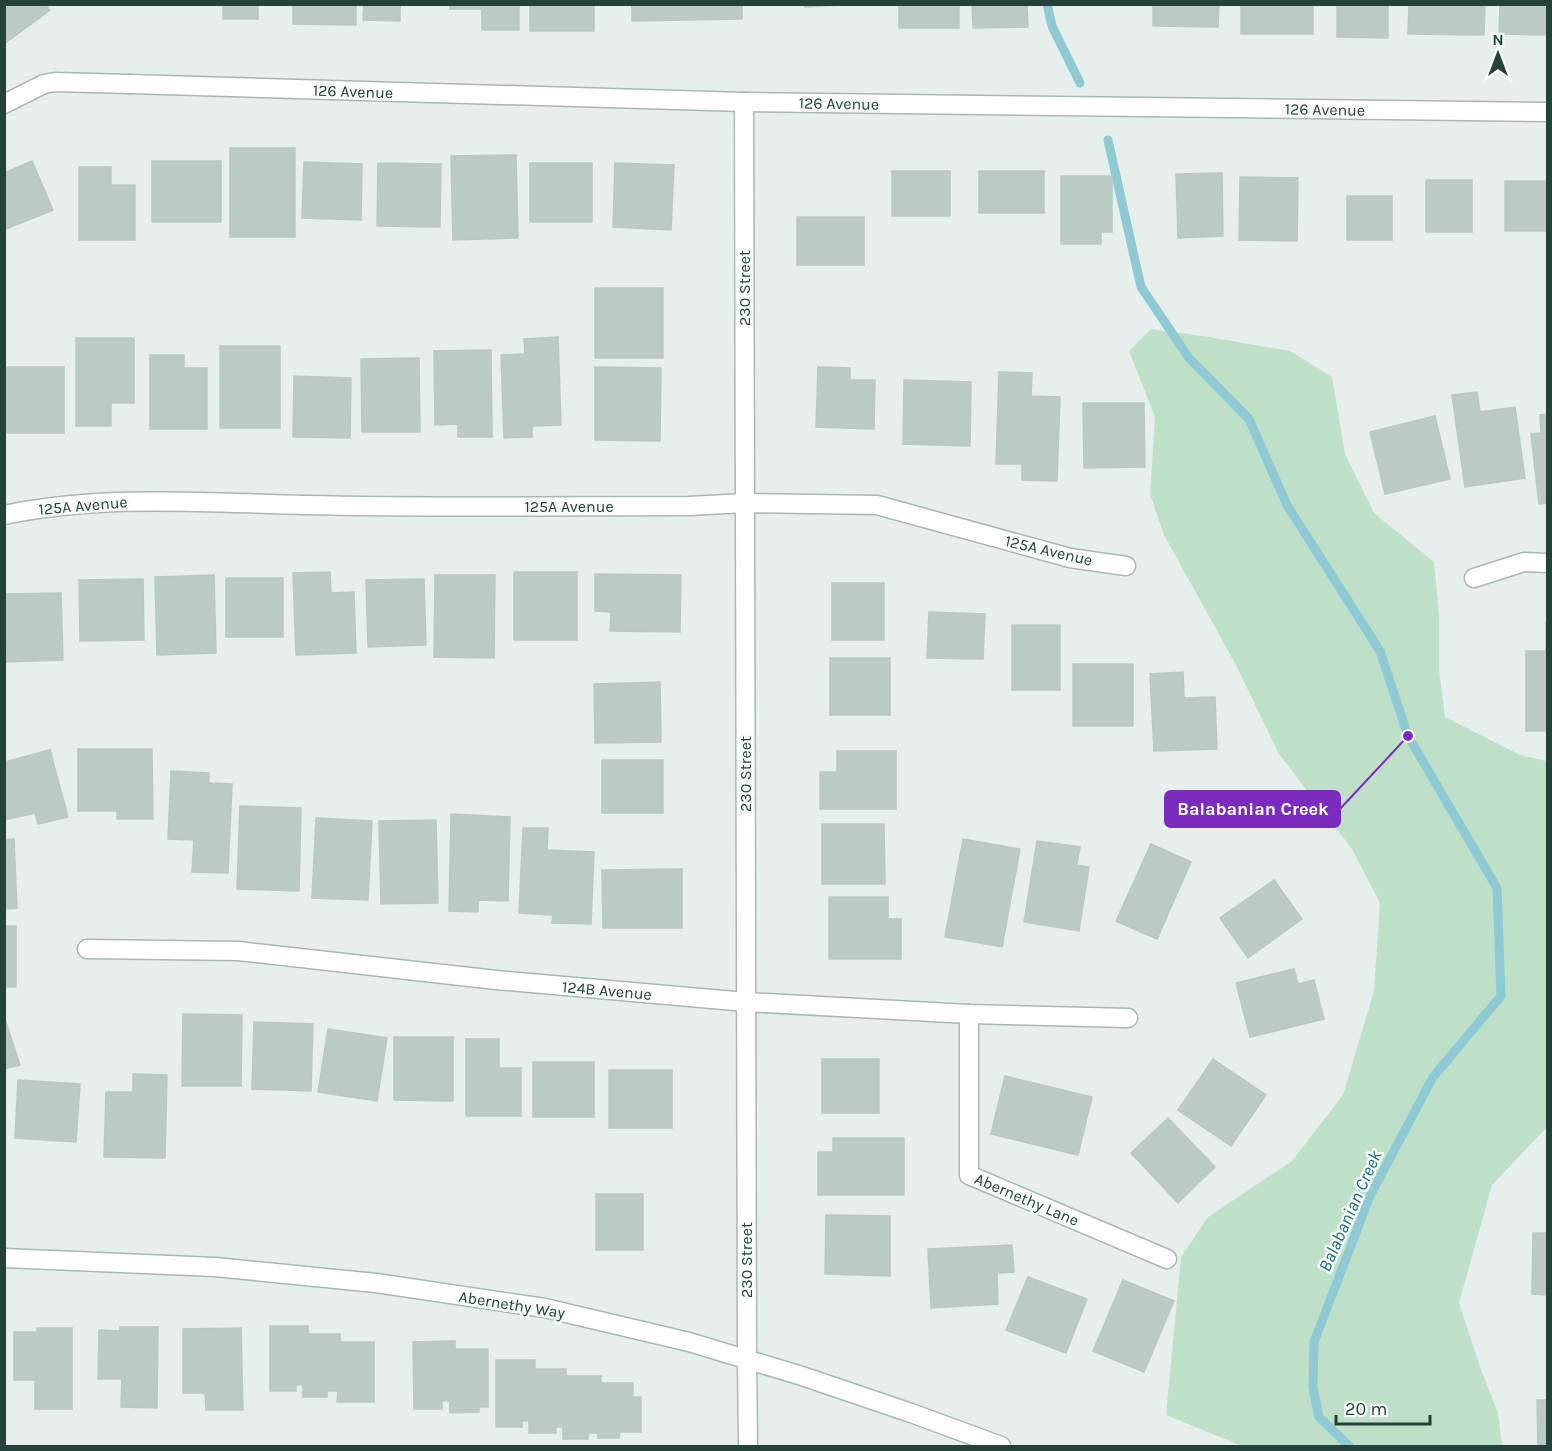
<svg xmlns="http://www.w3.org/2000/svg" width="1552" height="1451" font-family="Karla,sans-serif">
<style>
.green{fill:#bfe0c8}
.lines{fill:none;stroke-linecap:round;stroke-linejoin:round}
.stream{stroke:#8ec9d4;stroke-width:9}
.building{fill:#bbcac4;stroke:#b8c9c2;stroke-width:1.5}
.lane-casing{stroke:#a8b8b2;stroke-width:21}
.street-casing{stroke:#a8b8b2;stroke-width:21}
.secondary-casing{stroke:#a4bbb3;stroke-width:21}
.lane{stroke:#fff;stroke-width:18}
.street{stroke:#fff;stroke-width:18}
.secondary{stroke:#fff;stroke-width:18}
.labels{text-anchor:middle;stroke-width:5;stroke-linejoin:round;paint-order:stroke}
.street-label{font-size:16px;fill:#24423a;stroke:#f7fbf9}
.water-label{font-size:18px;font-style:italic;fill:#1c6f80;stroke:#f7fbf9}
.leader{fill:none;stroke:#7b2cbf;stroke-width:2}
.callout-dot{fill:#7b2cbf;stroke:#f7fbf9;stroke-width:2}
.callout{fill:#7b2cbf;stroke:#7b2cbf;stroke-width:2}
.callout-label{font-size:18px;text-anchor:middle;font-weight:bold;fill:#fff}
</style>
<rect width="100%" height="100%" fill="#e6efeb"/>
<!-- green -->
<polygon class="green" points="1151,329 1209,337 1290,351 1332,377 1345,454 1374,513 1434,562 1439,614 1439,669 1445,717 1520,755 1547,761 1547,1127 1492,1185 1459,1303 1480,1367 1498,1413 1502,1446 1242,1446 1166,1415 1181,1257 1208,1217 1292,1161 1343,1095 1374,991 1380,903 1352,849 1279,754 1236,665 1164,535 1150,494 1155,417 1129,351"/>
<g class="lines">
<!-- stream -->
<g class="stream">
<polyline points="1047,4 1052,26 1080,83"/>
<polyline points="1108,140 1141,287 1189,358 1249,419 1287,505 1380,651 1408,736 1497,888 1501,996 1433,1077 1370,1196 1314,1342 1313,1388 1319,1417 1349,1446"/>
</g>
</g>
<!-- building -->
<g class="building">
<polygon points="4,4 45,4 50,10 4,44"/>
<rect x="223" y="4" width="35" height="15"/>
<polygon points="293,4 356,4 356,25 293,24"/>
<polygon points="364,4 400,4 400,21 363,20"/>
<polygon points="450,4 519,4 519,30 482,30 482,9 450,9"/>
<rect x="530" y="4" width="64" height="27"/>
<polygon points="632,4 742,4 742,19 632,21"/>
<polygon points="805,4 860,4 805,7"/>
<rect x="899" y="4" width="60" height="24"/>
<polygon points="972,4 1027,4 1028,27 973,28"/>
<polygon points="1153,4 1219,4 1218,27 1153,26"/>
<rect x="1241" y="4" width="72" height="30"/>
<polygon points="1337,4 1388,4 1388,38 1337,37"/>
<polygon points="1409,4 1485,4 1484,35 1408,34"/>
<polygon points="1500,4 1548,4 1548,35 1499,34"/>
<rect x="230" y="148" width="65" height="89"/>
<polygon points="516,155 518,238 453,240 451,156"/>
<polygon points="32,161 53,210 4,230 4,173"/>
<rect x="152" y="161" width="69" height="61"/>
<polygon points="304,162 362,164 361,220 302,218"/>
<polygon points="378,163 441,164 440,227 377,226"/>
<rect x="530" y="163" width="62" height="59"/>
<polygon points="615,163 674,165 671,230 613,227"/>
<polygon points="79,167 111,167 111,185 135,185 135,240 79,240"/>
<rect x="892" y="171" width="58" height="45"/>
<rect x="979" y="171" width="65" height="42"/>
<polygon points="1222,173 1223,236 1178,238 1176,174"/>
<polygon points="1061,176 1112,176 1112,232 1101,232 1101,244 1061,244"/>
<polygon points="1240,177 1298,178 1297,241 1239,240"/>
<rect x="1426" y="180" width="46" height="52"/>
<rect x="1505" y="181" width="43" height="50"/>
<rect x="1347" y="196" width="45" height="44"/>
<rect x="797" y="217" width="67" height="48"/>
<rect x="595" y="288" width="68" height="70"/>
<polygon points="558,337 561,425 532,426 532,437 504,438 501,355 525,354 524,339"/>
<polygon points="76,338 134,338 134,403 111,403 111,426 76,426"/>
<rect x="220" y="346" width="60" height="82"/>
<polygon points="491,350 492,437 458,437 458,424 435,425 434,351"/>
<polygon points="150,355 184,355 184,368 207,368 207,429 150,429"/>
<polygon points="419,358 420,432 362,432 361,359"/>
<rect x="4" y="367" width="60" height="66"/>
<polygon points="595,367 661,368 660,441 595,440"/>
<polygon points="818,367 850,368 850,380 875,380 874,429 816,427"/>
<polygon points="999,372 1032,373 1031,396 1060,397 1057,481 1022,480 1022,464 996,464"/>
<polygon points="294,376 351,378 350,438 293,437"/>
<polygon points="904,380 971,382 970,446 903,444"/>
<polygon points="1477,392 1480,412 1515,407 1525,478 1465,487 1452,395"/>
<polygon points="1083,403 1144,403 1145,467 1084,468"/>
<polygon points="1548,414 1548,503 1539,504 1531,434 1541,433 1540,415"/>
<polygon points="1435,416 1450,479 1385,494 1370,432"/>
<polygon points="330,572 331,593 354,592 356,653 296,655 293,573"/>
<rect x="514" y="572" width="63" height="68"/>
<polygon points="595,574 681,575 680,632 610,631 611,612 595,611"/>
<polygon points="214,575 216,653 157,655 155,577"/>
<polygon points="435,575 495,575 494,658 434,657"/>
<rect x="226" y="578" width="57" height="59"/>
<polygon points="143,579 144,640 80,641 79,580"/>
<polygon points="424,579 426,645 368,647 366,580"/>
<rect x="832" y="583" width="52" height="57"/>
<polygon points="61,593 63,660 6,662 4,594"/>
<polygon points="929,612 985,614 983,659 927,658"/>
<polygon points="1546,623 1548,623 1548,731 1526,731 1526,651 1546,651"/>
<rect x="1012" y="625" width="48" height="65"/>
<rect x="830" y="658" width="60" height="57"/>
<rect x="1073" y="664" width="60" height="62"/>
<polygon points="1183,672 1184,698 1215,697 1217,749 1154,751 1150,674"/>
<polygon points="660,682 661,742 595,743 594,684"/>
<polygon points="78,749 152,749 153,819 117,819 117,811 78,811"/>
<polygon points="50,750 68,817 38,824 35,813 4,820 4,762"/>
<polygon points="837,751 896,751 896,809 820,809 820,772 837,772"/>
<rect x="602" y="760" width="61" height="53"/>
<polygon points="171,771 209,773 209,783 232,784 228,873 192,872 194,840 168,839"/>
<polygon points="240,806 301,808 299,891 237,889"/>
<polygon points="451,814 510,817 508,901 478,900 478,912 449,911"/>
<polygon points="316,818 372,821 368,900 312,898"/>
<polygon points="436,820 438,903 381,904 379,821"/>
<polygon points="822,824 884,824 885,884 822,884"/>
<polygon points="523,828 548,828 547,850 594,852 591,924 552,923 553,915 519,913"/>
<polygon points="14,839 17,908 4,909 4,840"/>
<polygon points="963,839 1020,849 1002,947 945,937"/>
<polygon points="1037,841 1080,847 1077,865 1089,867 1079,931 1024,922"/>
<polygon points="1151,844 1191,862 1157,939 1116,921"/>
<polygon points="682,869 682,928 603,928 602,870"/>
<polygon points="1274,880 1302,919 1248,958 1220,918"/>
<polygon points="829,897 888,897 888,919 901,919 901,959 829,959"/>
<rect x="4" y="926" width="12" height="61"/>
<polygon points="1294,969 1298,984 1314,980 1324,1019 1250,1037 1236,983"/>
<polygon points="183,1014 242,1015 241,1086 182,1086"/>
<polygon points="4,1016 20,1065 4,1069"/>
<polygon points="254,1022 313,1024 311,1091 252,1089"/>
<polygon points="328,1029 387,1038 377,1101 318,1092"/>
<polygon points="394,1037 453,1037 453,1101 394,1100"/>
<polygon points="466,1039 499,1039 499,1068 521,1068 521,1116 466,1116"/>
<rect x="822" y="1059" width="57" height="54"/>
<polygon points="1213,1059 1266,1095 1231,1146 1178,1110"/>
<rect x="533" y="1062" width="61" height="55"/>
<rect x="609" y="1070" width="63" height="58"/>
<polygon points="133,1074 167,1075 165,1158 104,1157 106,1092 133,1092"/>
<polygon points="1005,1076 1092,1097 1078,1155 991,1134"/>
<polygon points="18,1080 80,1084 76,1142 15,1138"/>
<polygon points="1168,1118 1215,1167 1178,1203 1131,1153"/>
<polygon points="833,1138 904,1138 904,1195 818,1195 818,1152 833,1152"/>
<rect x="596" y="1194" width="47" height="56"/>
<polygon points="826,1215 890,1216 890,1276 825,1274"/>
<polygon points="1533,1233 1548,1233 1548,1295 1532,1294"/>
<polygon points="1012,1245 1014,1272 997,1273 998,1304 931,1308 928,1249"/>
<polygon points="1028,1277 1087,1299 1066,1353 1006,1330"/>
<polygon points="1123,1280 1174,1301 1144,1372 1093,1351"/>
<polygon points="270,1326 308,1326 308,1334 340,1334 340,1342 374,1342 374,1402 337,1402 338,1391 327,1391 327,1397 303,1397 303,1385 296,1385 296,1391 270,1391"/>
<polygon points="120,1327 158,1327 157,1408 121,1407 122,1379 98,1379 99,1330 120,1331"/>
<polygon points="37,1328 72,1328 72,1409 35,1409 35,1380 14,1380 14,1332 37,1332"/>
<polygon points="241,1328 243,1410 206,1410 205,1393 183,1393 183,1329"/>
<polygon points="455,1341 455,1349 488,1349 488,1407 479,1407 479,1412 450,1413 450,1401 442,1401 442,1409 414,1409 413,1342"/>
<polygon points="496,1360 535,1360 535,1369 566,1369 566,1376 601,1376 601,1383 633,1383 633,1397 641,1397 641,1432 620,1432 619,1438 598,1438 598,1433 588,1433 588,1439 563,1439 563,1427 556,1427 556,1433 529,1433 529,1421 522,1421 522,1427 496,1427"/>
<polygon points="1537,1400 1548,1400 1548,1446 1538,1446"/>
</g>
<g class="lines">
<!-- lane casing -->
<g class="lane-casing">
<polyline id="lane" points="4,104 44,84 55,82 130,84"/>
</g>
<!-- street casing -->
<g class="street-casing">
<g id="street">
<polyline points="130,84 744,102 1548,112"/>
<polyline points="744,102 747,1359"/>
<path d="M4 515C105 494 206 503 307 505 434 508 562 506 689 506L745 503 877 505 1070 558 1126 566"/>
<polyline points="1474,578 1524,562 1548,563"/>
<polyline points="87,949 238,951 496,980 746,1002 969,1014 1128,1018"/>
<polyline points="969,1014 969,1175 1167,1259"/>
</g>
</g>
<!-- secondary casing -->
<g class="secondary-casing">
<g id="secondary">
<polyline points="4,1258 215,1267 376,1283 545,1308 689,1342 802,1376 911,1413 1001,1446"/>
<polyline points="747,1359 748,1446"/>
</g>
</g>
<!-- lane -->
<use href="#lane" class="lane"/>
<!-- street -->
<use href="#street" class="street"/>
<!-- secondary -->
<use href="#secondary" class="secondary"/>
</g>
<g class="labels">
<!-- street labels -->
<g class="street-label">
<text transform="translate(353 91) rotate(2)" y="6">126 Avenue</text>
<text transform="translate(839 103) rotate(1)" y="6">126 Avenue</text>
<text transform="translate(1325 109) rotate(1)" y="6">126 Avenue</text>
<text transform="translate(744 288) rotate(-90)" y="6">230 Street</text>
<text transform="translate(83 505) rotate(-5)" y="6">125A Avenue</text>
<text x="569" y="512">125A Avenue</text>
<text transform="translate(1049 550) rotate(13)" y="6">125A Avenue</text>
<text transform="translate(745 774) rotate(-90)" y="6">230 Street</text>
<text transform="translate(607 990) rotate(5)" y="6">124B Avenue</text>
<text transform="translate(1027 1199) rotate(23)" y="6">Abernethy Lane</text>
<text transform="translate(746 1260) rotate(-90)" y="6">230 Street</text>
<text transform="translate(512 1304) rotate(9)" y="6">Abernethy Way</text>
</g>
<!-- water labels -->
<g class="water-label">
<text transform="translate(1350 1211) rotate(-66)" y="6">Balabanian Creek</text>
</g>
</g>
<!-- callouts -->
<path class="leader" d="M1408 736L1340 809"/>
<circle class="callout-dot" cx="1408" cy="736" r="6"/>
<rect class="callout" x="1165" y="791" width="175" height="36" rx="6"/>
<g class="callout-label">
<text x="1253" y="815">Balabanian Creek</text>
</g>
<!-- border -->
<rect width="1552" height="1451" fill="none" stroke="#24423a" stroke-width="12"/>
<!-- north arrow -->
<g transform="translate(1498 54)" stroke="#f7fbf9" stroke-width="4.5" paint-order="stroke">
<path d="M0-4.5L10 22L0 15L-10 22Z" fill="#24423a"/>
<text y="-9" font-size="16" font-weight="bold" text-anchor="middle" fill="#24423a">N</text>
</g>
<!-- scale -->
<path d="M1336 1415v9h94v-9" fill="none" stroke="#24423a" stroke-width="3"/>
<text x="1345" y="1415" font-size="18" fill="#24423a" stroke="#f7fbf9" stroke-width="4.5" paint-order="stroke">20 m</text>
</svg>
